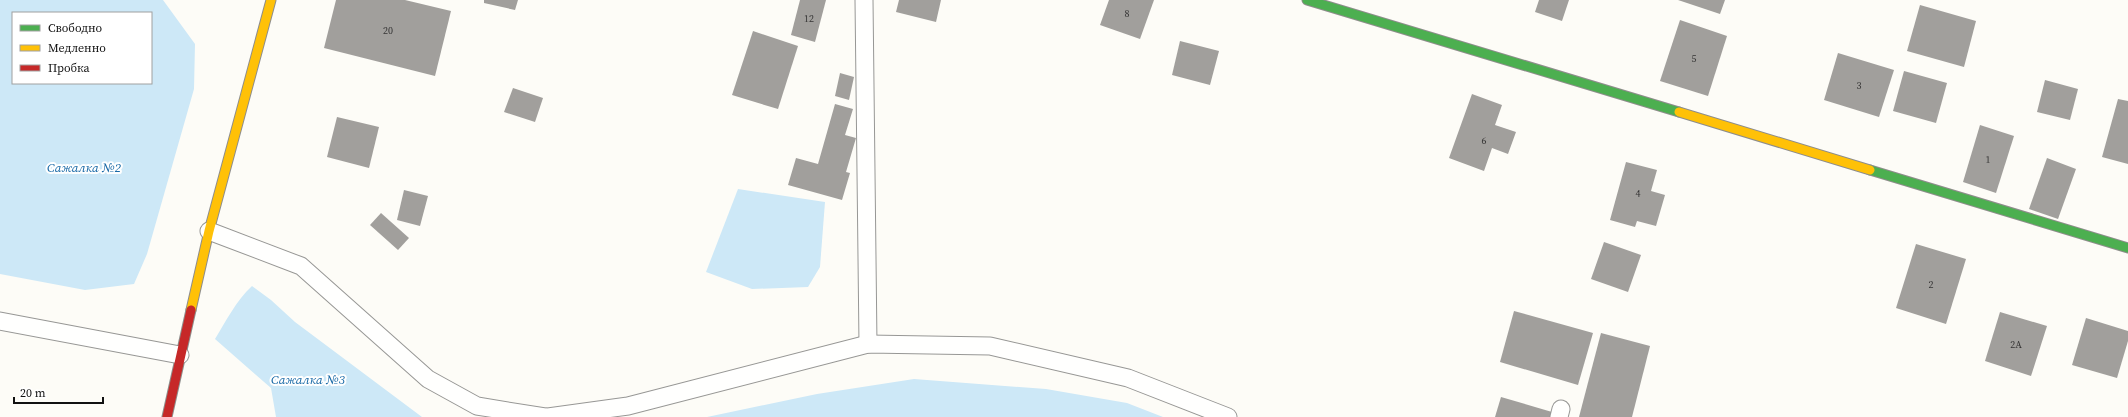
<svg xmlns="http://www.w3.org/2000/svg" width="2128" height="417" font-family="'Source Serif 4',serif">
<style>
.water{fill:#cde8f7;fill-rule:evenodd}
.building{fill:#a19f9c}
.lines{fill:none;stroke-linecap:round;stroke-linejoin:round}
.lane-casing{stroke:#979795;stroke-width:19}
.fast-casing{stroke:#8e8d8b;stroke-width:11}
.slow-casing{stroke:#8e8d8b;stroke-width:11}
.jam-casing{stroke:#8e8d8b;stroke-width:11}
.lane{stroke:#fffffe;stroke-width:17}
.fast{stroke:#4caf50;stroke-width:9}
.slow{stroke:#ffc107;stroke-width:9}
.jam{stroke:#c62828;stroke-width:9}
.labels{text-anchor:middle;stroke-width:4;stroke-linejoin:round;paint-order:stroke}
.number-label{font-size:10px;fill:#353434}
.water-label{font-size:13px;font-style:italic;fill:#1768a6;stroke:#fff}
</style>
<rect width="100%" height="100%" fill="#fdfcf7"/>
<!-- water -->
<g class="water">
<path d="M0 0H163L195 44 194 89 147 254 134 284 85 290 0 274ZM13 13H151V83H13Z"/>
<polygon points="738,189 825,202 820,267 808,287 752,289 706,272"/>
<path d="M252 286 271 300 295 322 422 417H276L271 388 215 339C226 321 236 301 252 286Z"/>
<polygon points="914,379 1046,389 1127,403 1163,417 707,417 817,394"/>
</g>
<!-- building -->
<g class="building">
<polygon points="336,0 405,0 451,11 435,76 324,48"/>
<polygon points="484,0 518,0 515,10 484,3"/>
<polygon points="800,0 826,0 815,42 791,35"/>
<polygon points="899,0 941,0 936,22 896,12"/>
<polygon points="1109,0 1154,0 1140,39 1100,25"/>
<polygon points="1539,0 1569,0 1562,21 1535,12"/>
<polygon points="1678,0 1725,0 1720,14"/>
<polygon points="1920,5 1976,21 1964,67 1907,51"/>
<polygon points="1680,20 1727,36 1708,96 1660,81"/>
<polygon points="753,31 798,46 778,109 732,95"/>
<polygon points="1180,41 1219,51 1210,85 1172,75"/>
<polygon points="1838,53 1894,70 1879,117 1824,100"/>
<polygon points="1904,71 1947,83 1936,123 1893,111"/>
<polygon points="840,73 854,77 849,100 835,96"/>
<polygon points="2045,80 2078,89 2070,120 2037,112"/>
<polygon points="513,88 543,98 535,122 504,112"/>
<polygon points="1472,94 1502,105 1495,125 1516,132 1508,154 1492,148 1484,171 1449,158"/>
<polygon points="2118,99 2128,101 2128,164 2102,157"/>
<polygon points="835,104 853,109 845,135 856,138 846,172 850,173 842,200 788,185 796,158 818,164"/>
<polygon points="337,117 379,127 369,168 327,157"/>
<polygon points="1980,125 2014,136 1996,193 1963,182"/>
<polygon points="2047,158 2076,169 2058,219 2029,209"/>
<polygon points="1626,162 1657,170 1651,191 1665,195 1656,226 1637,221 1635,227 1610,220"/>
<polygon points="404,190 428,196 420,226 397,220"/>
<polygon points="381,213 409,238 398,250 370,225"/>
<polygon points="1604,242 1641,255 1628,292 1591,279"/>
<polygon points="1916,244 1966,259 1946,324 1896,308"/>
<polygon points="1514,311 1593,333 1578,385 1500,362"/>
<polygon points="2000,312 2047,326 2031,376 1985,361"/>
<polygon points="2086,318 2128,331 2128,341 2117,378 2072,365"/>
<polygon points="1601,333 1650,346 1632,417 1579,417"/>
<polygon points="1501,397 1552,412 1550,417 1495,417"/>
</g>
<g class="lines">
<!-- lane casing -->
<g class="lane-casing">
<g id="lane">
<polyline points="864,0 868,344"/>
<polyline points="209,231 301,266 428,379 477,406 545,417"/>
<polyline points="0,321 180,355"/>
<polyline points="548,417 628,406 868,344 990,346 1128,378 1228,417"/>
<polyline points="1559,417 1561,409"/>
</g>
</g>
<!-- fast casing -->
<g class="fast-casing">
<g id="fast">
<polyline points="1307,0 1679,112"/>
<polyline points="1870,170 2128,248"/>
</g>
</g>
<!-- slow casing -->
<g class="slow-casing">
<g id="slow">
<polyline points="1679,112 1870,170"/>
<polyline points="191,310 209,231 271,0"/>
</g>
</g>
<!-- jam casing -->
<g class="jam-casing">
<polyline id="jam" points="167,417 191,310"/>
</g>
<!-- lane -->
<use href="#lane" class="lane"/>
<!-- fast -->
<use href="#fast" class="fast"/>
<!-- slow -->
<use href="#slow" class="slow"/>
<!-- jam -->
<use href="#jam" class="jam"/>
</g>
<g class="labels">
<!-- number labels -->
<g class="number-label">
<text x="1127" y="17">8</text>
<text x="809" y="22">12</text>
<text x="388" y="34">20</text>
<text x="1694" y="62">5</text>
<text x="1859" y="89">3</text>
<text x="1484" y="144">6</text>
<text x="1988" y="163">1</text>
<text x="1638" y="197">4</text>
<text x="1931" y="288">2</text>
<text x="2016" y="348">2А</text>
</g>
<!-- water labels -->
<g class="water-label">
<text x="84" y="172">Сажалка №2</text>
<text x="308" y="384">Сажалка №3</text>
</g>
</g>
<!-- legend -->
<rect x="12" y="12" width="140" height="72" fill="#ffffff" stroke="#a0a0a0"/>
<rect x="20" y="25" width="20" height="6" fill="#4caf50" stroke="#a0a0a0"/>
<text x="48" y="32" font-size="12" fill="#111111">Свободно</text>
<rect x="20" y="45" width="20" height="6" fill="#ffc107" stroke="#a0a0a0"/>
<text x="48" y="52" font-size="12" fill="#111111">Медленно</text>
<rect x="20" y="65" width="20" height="6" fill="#c62828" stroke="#a0a0a0"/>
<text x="48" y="72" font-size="12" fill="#111111">Пробка</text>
<!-- scale -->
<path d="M14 397v6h89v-6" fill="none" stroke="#111111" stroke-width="2"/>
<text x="20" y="397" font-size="12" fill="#111111" stroke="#ffffff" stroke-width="3" paint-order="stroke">20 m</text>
</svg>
